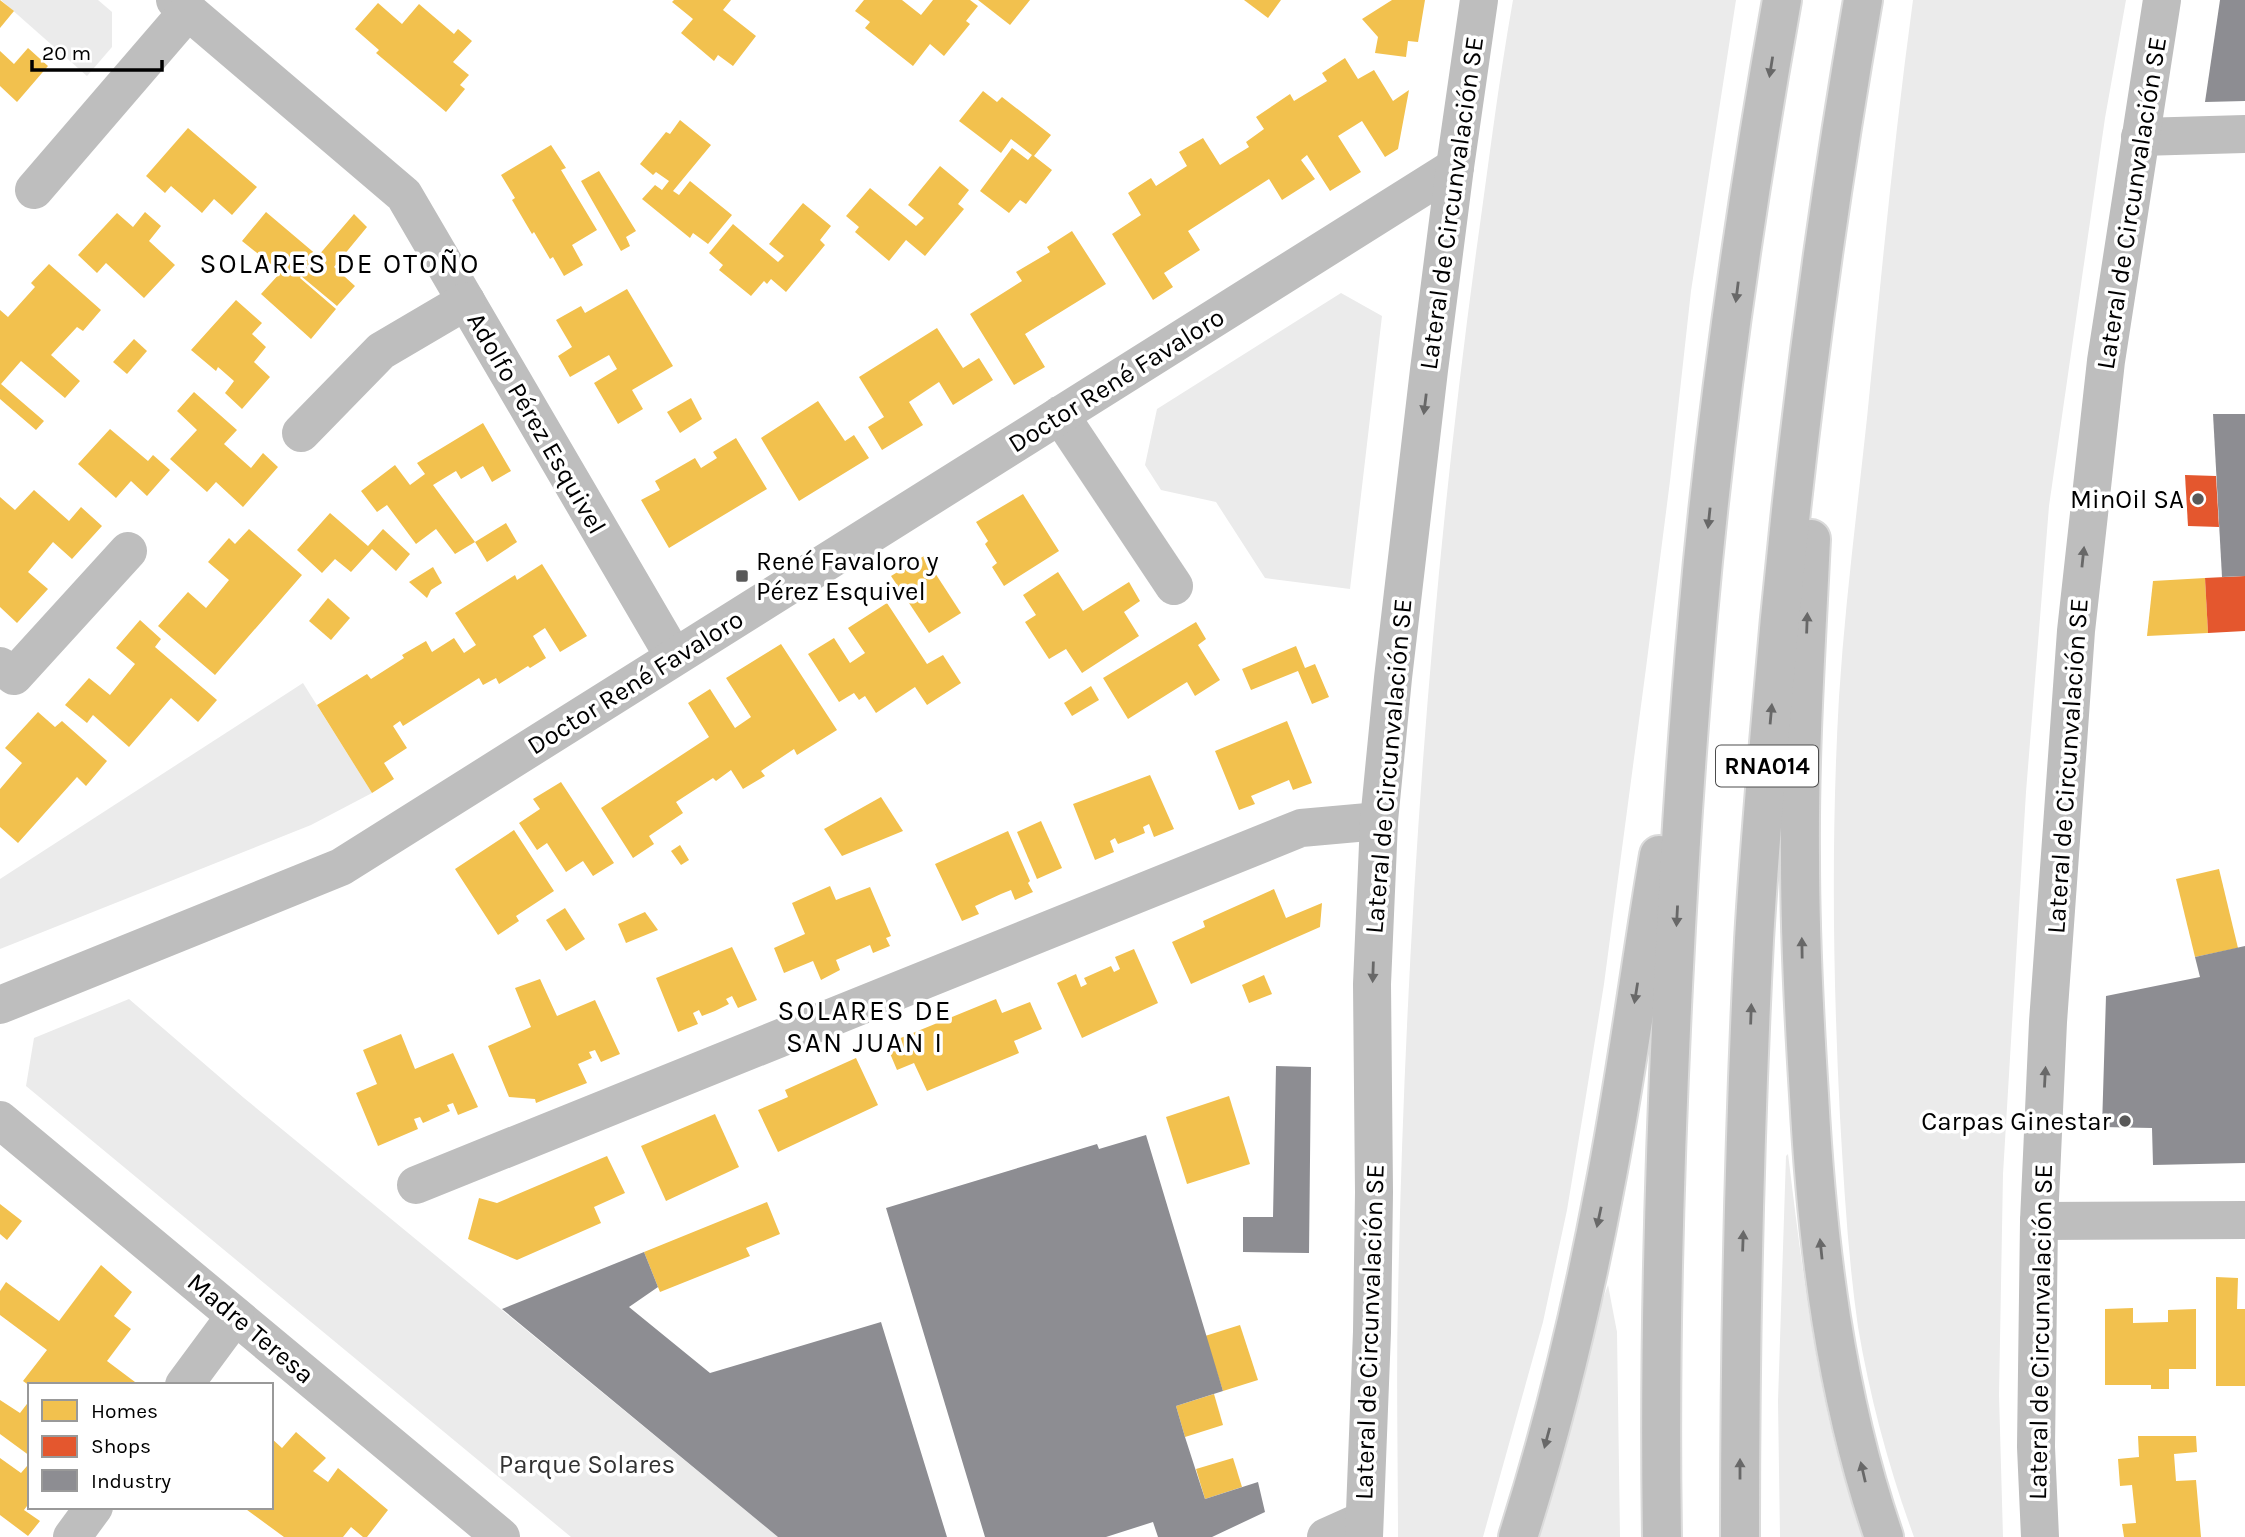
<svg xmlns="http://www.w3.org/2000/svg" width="2245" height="1537" font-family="Karla,sans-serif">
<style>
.green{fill:#ebebeb}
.homes{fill:#f2c14e}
.shops{fill:#e4572e}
.industry{fill:#8d8d92}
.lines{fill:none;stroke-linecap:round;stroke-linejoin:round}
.motorway-casing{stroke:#dbdbdb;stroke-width:42}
.minor{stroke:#bebebe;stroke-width:38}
.tertiary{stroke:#bebebe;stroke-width:38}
.motorway{stroke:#bebebe;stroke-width:38}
.oneway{fill:#686868}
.poi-dot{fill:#595959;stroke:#fff;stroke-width:2.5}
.labels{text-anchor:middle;stroke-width:7;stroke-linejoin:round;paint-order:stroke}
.shield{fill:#fff;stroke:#4c4c4c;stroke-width:2}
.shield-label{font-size:24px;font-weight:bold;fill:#000}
.street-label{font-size:26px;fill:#000;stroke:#fff}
.poi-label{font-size:26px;fill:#000;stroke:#fff;text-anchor:end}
.park-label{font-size:26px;fill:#323232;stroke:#fff}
.neighbourhood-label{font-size:28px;letter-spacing:2px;fill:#000;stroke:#fff}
</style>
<rect width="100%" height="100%" fill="#fff"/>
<!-- green -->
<g class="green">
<polygon points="1,0 98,0 112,12 112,47 87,76"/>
<path d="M1513 0H1736L1691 291 1670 481 1646 668 1604 984 1584 1108 1567 1210 1543 1322 1483 1537H1398C1398 1457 1396 1377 1398 1297 1405 948 1429 599 1476 253 1488 169 1498 84 1513 0Z"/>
<path d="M1913 0H2126L2105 118 2049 506 2026 792 2003 1174 1999 1395 2003 1537H1914C1889 1469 1870 1398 1858 1327 1848 1257 1844 1187 1840 1117 1833 977 1831 837 1839 697 1845 604 1857 511 1867 418 1881 278 1894 139 1913 0Z"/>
<polygon points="1341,293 1382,316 1350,589 1265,578 1216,502 1161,490 1145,465 1157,409"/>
<polygon points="303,683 372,793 311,825 0,949 0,879"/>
<polygon points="129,999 244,1098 778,1537 571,1537 26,1086 34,1038"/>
<path d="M1788 1154C1804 1283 1819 1414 1863 1537H1780L1778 1401 1786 1156Z"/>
<polygon points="1608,1285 1617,1332 1620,1537 1535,1537 1562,1447 1599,1310"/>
</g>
<!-- homes -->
<g class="homes">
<polygon points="0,0 14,11 0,28"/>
<polygon points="674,0 731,0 723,10 756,36 733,66 718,55 714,61 681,33 693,19 672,2"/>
<polygon points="864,0 902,0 921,15 933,0 970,0 978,6 966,21 970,24 944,56 930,44 913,66 865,28 870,22 855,11"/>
<polygon points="978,0 1030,0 1010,25"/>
<polygon points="1244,0 1281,0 1268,18"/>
<polygon points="1392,0 1425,0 1418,42 1408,41 1406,57 1375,53 1378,37 1362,19"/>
<polygon points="378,3 402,24 419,4 454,34 458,29 472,41 453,62 469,75 460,85 465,89 446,112 376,53 379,50 355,29"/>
<polygon points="28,48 48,66 17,102 0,86 0,51 14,64"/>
<polygon points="1345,58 1358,79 1374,70 1393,101 1409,90 1398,149 1385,157 1362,121 1338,136 1361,172 1330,191 1307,155 1301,160 1315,179 1282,200 1269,179 1188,231 1200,250 1164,273 1173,287 1153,300 1112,234 1141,215 1128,193 1151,178 1156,186 1187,166 1179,152 1203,138 1220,165 1231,158 1249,147 1246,142 1264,129 1256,117 1290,94 1294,101 1327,81 1322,73"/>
<polygon points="983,91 997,102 1002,97 1051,135 1034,156 1052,170 1026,204 1020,200 1009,213 980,191 1012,148 1028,160 1032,155 1011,139 1001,153 959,121"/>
<polygon points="680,120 711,145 673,191 679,195 690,181 732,215 708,244 693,233 690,238 642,199 655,185 662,190 669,181 656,172 653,175 640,164 666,132 670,134"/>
<polygon points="188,128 257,187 232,215 214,199 202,213 171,186 165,193 146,176"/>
<polygon points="551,145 566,168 561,170 597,230 572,245 583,265 564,276 553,257 550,259 534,232 532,234 512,200 515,198 501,175"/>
<polygon points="940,166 969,190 958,204 964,209 925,256 906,240 889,261 855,232 859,227 846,216 870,188 916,226 924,218 908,205"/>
<polygon points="599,171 636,231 626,237 630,246 621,251 581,181"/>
<polygon points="803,203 831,226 820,240 825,245 786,292 771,279 767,284 764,281 751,296 719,270 723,265 709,253 733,224 778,262 784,256 769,244"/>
<polygon points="145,212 161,226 149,241 175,265 144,298 106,263 97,273 78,255 117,213 133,227"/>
<polygon points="266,212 318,256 354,214 367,227 334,267 355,286 337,306 301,276 300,278 336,309 311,339 261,294 281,272 242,241"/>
<polygon points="1072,231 1106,284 1025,334 1045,367 1014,385 970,314 1022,281 1016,272 1050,252 1047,247"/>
<polygon points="49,264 101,310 83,331 77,327 51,355 80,381 65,398 21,361 1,384 44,421 36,430 0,399 0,310 8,317 35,287 31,283"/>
<polygon points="627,289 673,366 632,390 643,409 618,424 594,383 617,369 609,355 570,377 558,356 572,347 556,320 581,306 585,313"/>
<polygon points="236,300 262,323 252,334 266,347 254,362 270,377 242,409 225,393 234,381 218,367 216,371 191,350"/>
<polygon points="937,328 963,368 979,358 993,380 953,405 939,382 909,402 923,425 882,450 868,427 884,417 859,377"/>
<polygon points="134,339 147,351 127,374 113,362"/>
<polygon points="194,392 237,430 224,444 251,468 263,453 278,467 243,507 216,482 207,492 170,459 197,430 177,411"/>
<polygon points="691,398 702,419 680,433 667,412"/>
<polygon points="818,401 845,441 854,435 869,458 799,501 761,438"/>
<polygon points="483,423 511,471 492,482 483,466 461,479 456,471 433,485 475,542 455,554 436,529 416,544 387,505 377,512 361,491 395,465 410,485 425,474 417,463"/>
<polygon points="110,429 148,461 153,455 170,470 147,496 131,481 116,498 78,464"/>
<polygon points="736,438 767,489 669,548 641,500 660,490 655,481 695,458 701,468 717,458 713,452"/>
<polygon points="34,490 69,521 81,507 102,526 72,559 53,542 28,572 48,589 17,623 0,607 0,497 15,510"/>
<polygon points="1023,494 1059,551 1004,586 992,567 997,563 985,544 988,541 976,522"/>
<polygon points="330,513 368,546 383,529 410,554 396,571 372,549 351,572 335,559 322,573 297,550"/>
<polygon points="506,523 517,542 487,562 475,542"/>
<polygon points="249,529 302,575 215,675 158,626 188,592 206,608 229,580 208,562 229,538 235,544"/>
<polygon points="924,556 961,613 929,633 891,576"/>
<polygon points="542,564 587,636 560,652 545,628 533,636 546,658 530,668 528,666 499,684 496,678 483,685 479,678 403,726 400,721 393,726 407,748 384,763 394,779 372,793 317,705 367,674 371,679 404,658 402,655 426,641 432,652 454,638 464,653 476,645 455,613 515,575 517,580"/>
<polygon points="433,567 442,583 431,590 427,598 409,582"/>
<polygon points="1058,572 1083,611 1129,582 1140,601 1124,612 1139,636 1082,673 1066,649 1049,659 1025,622 1036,615 1023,595"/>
<polygon points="2205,578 2208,633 2147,636 2153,581"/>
<polygon points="328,598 350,618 331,640 309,621"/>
<polygon points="887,603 927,664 943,655 961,683 927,705 915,687 876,713 865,696 859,700 854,693 839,702 808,654 834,638 850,663 865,653 848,628"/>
<polygon points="140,620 161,639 155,647 217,700 198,722 171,698 129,747 93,715 87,723 65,705 89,678 110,695 135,664 116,648"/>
<polygon points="1196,622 1206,639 1198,645 1220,680 1195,696 1187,682 1128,719 1103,678"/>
<polygon points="781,644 837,730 797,755 794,749 761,771 765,776 743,789 731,770 716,781 713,778 676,802 683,813 649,836 654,844 633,858 601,808 709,737 688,703 710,689 735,728 751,717 726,678"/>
<polygon points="1296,646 1305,668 1315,664 1329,697 1312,704 1298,671 1251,690 1242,669"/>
<polygon points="1091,686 1099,700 1072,716 1064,703"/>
<polygon points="38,712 55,727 62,721 107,761 86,786 77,777 18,843 0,827 0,789 22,763 5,748"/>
<polygon points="1287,721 1312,783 1293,790 1289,780 1251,796 1255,804 1239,810 1215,751"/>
<polygon points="1150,775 1174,829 1154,837 1149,824 1143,827 1145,833 1131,839 1118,844 1115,838 1110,841 1114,852 1095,860 1073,804"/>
<polygon points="561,782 614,863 593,876 583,861 566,872 547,843 537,850 519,823 540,809 533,799"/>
<polygon points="881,797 903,831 842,856 824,829"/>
<polygon points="1041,821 1062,868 1037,879 1017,832"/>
<polygon points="514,830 554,891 516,916 519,921 498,935 455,869"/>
<polygon points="1008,831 1030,881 1028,883 1033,892 1015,900 1011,890 1001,894 975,906 979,914 962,921 935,864"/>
<polygon points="680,845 689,860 681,865 671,851"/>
<polygon points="2219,869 2238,948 2195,957 2176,879"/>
<polygon points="830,886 836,900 870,887 891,936 886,938 890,946 873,953 870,945 836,960 840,970 821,980 813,961 784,973 774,948 805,934 792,903"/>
<polygon points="1274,889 1286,918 1322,903 1320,927 1191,984 1172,942 1205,927 1203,921"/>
<polygon points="565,908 585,939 566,951 546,920"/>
<polygon points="645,912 658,930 626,943 618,924"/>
<polygon points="732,947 757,1000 738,1008 732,996 726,999 729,1004 715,1011 702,1016 699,1010 693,1013 698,1024 678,1032 656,978"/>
<polygon points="1134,949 1158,1003 1082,1038 1057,983 1076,974 1081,987 1087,984 1084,978 1111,966 1114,972 1120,969 1115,957"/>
<polygon points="1264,975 1272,994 1249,1003 1242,985"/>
<polygon points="540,979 557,1016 595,1000 620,1054 601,1062 595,1050 589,1052 592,1058 578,1064 587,1083 536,1103 535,1099 509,1097 488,1046 531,1027 515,988"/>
<polygon points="996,999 1002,1013 1030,1002 1042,1029 1014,1041 1019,1053 927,1091 914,1063 897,1070 886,1044"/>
<polygon points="401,1034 415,1069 453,1053 478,1107 458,1115 453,1103 447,1105 450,1111 423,1123 420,1117 414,1119 418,1129 378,1146 356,1093 377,1084 363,1050"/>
<polygon points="856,1058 878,1105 778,1152 758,1110 788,1097 785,1090"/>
<polygon points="1229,1096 1250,1164 1187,1184 1166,1117"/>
<polygon points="715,1114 739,1167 666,1201 641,1146"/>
<polygon points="607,1156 625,1193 594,1207 601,1223 517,1260 468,1239 479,1198 497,1203"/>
<polygon points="767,1202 780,1234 746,1248 750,1256 660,1292 644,1252"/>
<polygon points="0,1204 22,1221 7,1240 0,1234"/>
<polygon points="101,1265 132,1292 114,1316 131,1329 107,1361 139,1385 30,1386 23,1381 47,1350 0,1315 0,1291 6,1282 59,1321"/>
<polygon points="2216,1277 2238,1278 2237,1309 2245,1309 2245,1386 2216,1386"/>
<polygon points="2133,1308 2133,1323 2168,1322 2168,1310 2196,1309 2196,1369 2169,1369 2169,1389 2151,1389 2151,1385 2105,1385 2105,1309"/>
<polygon points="1240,1325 1258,1380 1223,1391 1205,1336"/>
<polygon points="1214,1394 1223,1425 1185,1437 1176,1406"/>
<polygon points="0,1400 20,1413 30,1400 30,1456 0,1434"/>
<polygon points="296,1432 326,1458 313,1471 328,1482 338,1468 388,1510 367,1537 363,1537 351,1527 343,1537 284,1537 243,1507 271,1507 271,1438 282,1448"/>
<polygon points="2138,1436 2196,1436 2197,1452 2174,1454 2176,1481 2196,1480 2201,1537 2124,1537 2122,1524 2136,1523 2132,1485 2120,1486 2118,1459 2139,1457"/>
<polygon points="0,1458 21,1473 27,1466 30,1469 30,1502 24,1510 40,1521 28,1536 0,1515"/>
<polygon points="1233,1458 1242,1487 1205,1499 1196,1469"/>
</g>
<!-- shops -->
<g class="shops">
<polygon points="2185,475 2216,476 2219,527 2188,526"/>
<polygon points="2245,576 2245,631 2208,633 2205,578"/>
</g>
<!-- industry -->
<g class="industry">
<polygon points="2220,0 2245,0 2245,101 2205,102"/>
<polygon points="2213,414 2245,414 2245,576 2222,577"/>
<polygon points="2245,946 2245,1163 2153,1165 2152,1128 2102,1127 2106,996 2200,977 2195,957"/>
<polygon points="1276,1066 1311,1067 1309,1253 1243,1252 1243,1217 1273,1217"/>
<polygon points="1146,1135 1223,1391 1176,1406 1185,1437 1205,1499 1258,1482 1265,1512 1212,1537 1158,1537 1153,1522 1106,1537 985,1537 886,1208 1097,1144 1099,1149"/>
<polygon points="644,1252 658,1287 629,1307 710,1373 881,1322 947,1537 778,1537 502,1309"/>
</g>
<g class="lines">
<!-- motorway casing -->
<g class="motorway-casing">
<g id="motorway">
<path d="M1811 539C1806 645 1799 751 1800 857 1800 936 1804 1016 1809 1095 1817 1244 1835 1395 1884 1537"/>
<path d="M1518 1537C1554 1424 1582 1308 1604 1191 1626 1080 1640 967 1659 855"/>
<path d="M1662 1537C1659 1353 1664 1170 1673 986 1679 862 1687 739 1698 615 1716 409 1746 203 1782 0"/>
<path d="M1740 1537C1740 1338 1744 1139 1754 940 1758 870 1764 800 1770 731 1790 486 1821 242 1863 0"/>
</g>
</g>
<!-- minor -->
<g class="minor">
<polyline points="175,0 404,195 674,657"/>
<polyline points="2140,137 2245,134"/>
<polyline points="34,190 188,11"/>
<polyline points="1060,415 1174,586"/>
<polyline points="301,433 381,351 466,301"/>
<polyline points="0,666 14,676 128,551"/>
<polyline points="0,1005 341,867 1455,167"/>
<polyline points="0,1120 501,1537"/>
<polyline points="416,1185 1301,828 1379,821"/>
<polyline points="2039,1221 2245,1220"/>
<polyline points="184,1385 235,1316"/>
<polyline points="72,1537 94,1507"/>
<polyline points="1326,1537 1364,1520"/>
</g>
<!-- tertiary -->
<g class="tertiary">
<polyline points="1364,1537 1372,1332 1374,1192 1372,984 1379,821 1393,678 1429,370 1455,167 1479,0"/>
<polyline points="2040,1537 2036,1447 2039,1221 2048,1022 2076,631 2106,361 2162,0"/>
</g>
<!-- motorway -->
<use href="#motorway" class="motorway"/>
</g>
<!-- one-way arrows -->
<defs><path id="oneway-solid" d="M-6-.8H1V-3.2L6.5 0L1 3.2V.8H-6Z" transform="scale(1.75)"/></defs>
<g class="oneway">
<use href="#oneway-solid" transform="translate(1771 67) rotate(99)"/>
<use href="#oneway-solid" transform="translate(1737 292) rotate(97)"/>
<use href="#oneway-solid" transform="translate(1425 404) rotate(97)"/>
<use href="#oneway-solid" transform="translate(1709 518) rotate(96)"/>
<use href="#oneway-solid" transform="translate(2083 557) rotate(-84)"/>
<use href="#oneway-solid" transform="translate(1807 623) rotate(-88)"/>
<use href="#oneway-solid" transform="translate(1771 714) rotate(-85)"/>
<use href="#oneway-solid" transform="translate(1677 916) rotate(93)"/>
<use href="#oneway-solid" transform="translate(1802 948) rotate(-91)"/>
<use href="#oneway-solid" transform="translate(1373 972) rotate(92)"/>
<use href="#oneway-solid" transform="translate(1636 993) rotate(99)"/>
<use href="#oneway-solid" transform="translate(1751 1014) rotate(-88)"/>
<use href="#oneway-solid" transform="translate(2045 1077) rotate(-87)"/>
<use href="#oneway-solid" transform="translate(1599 1217) rotate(102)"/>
<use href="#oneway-solid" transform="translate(1743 1241) rotate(-88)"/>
<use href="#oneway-solid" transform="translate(1821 1249) rotate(-96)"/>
<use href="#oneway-solid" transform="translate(1547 1438) rotate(105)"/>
<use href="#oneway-solid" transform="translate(1740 1469) rotate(-90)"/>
<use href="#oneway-solid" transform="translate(1863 1472) rotate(-103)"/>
</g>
<!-- markers -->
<g class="poi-dot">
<circle cx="2198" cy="499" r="7"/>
<rect x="735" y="569" width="14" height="14" rx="3.5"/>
<circle cx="2125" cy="1121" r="7"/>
</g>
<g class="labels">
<!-- shield labels -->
<rect class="shield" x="1716" y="745.5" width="102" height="41" rx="5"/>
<g class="shield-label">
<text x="1767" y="774">RNA014</text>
</g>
<!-- street labels -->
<g class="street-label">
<text transform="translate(1451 203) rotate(-82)" y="9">Lateral de Circunvalación SE</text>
<text transform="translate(2131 203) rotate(-81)" y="9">Lateral de Circunvalación SE</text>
<text transform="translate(1116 380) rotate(-32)" y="9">Doctor René Favaloro</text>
<text transform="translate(537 423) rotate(60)" y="9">Adolfo Pérez Esquivel</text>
<text transform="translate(635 682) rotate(-32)" y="9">Doctor René Favaloro</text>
<text transform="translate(1388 766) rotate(-85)" y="9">Lateral de Circunvalación SE</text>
<text transform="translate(2067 766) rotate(-86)" y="9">Lateral de Circunvalación SE</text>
<text transform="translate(251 1328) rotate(40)" y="9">Madre Teresa</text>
<text transform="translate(1369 1332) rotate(-88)" y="9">Lateral de Circunvalación SE</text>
<text transform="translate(2040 1332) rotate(-89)" y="9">Lateral de Circunvalación SE</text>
</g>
<!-- poi labels -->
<g class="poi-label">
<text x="2184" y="508">MinOil SA</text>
<text x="756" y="570" text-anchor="start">René Favaloro y<tspan x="756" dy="30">Pérez Esquivel</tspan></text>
<text x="2111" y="1130">Carpas Ginestar</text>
</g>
<!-- park labels -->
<g class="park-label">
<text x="587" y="1473">Parque Solares</text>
</g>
<!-- neighbourhood labels -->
<g class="neighbourhood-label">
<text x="340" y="273">SOLARES DE OTOÑO</text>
<text x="865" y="1020">SOLARES DE<tspan x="865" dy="32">SAN JUAN I</tspan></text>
</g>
</g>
<!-- legend -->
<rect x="28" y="1383" width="245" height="126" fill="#ffffff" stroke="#999999" stroke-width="2"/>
<rect x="42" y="1400" width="35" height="21" fill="#f2c14e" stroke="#999999" stroke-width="2"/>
<text x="91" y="1418" font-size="21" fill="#000000">Homes</text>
<rect x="42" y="1436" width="35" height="21" fill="#e4572e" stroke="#999999" stroke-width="2"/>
<text x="91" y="1453" font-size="21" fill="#000000">Shops</text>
<rect x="42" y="1470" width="35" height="21" fill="#8d8d92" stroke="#999999" stroke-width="2"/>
<text x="91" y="1488" font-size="21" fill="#000000">Industry</text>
<!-- scale -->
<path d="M32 60v10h130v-10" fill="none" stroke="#000000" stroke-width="3.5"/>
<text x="42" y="60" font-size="21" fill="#000000" stroke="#ffffff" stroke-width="5" paint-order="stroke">20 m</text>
</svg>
